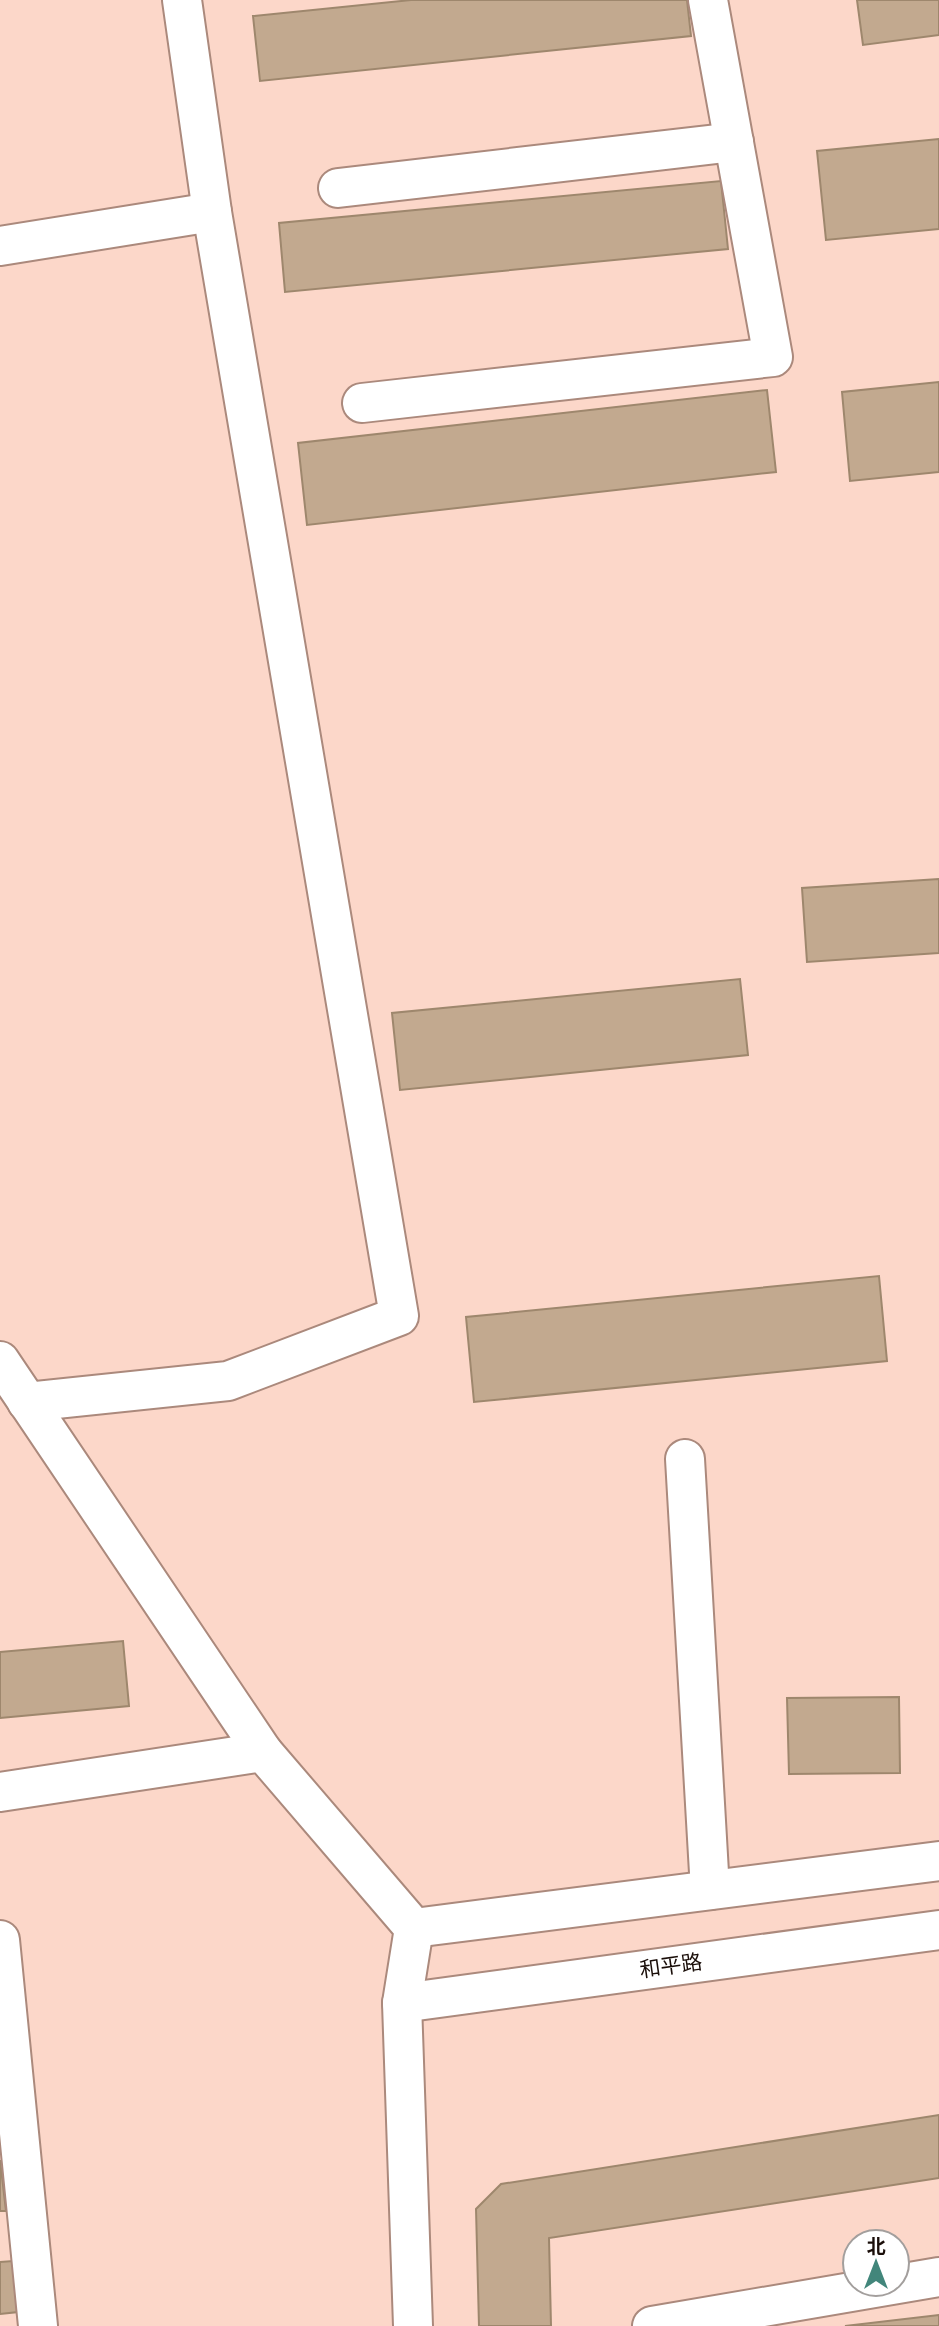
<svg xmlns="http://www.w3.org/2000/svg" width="939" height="2326" font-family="'Roboto Condensed','Noto Sans SC',sans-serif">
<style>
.building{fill:#c2a98f;stroke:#9e876d;stroke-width:2}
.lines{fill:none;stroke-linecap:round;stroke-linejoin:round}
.minor-casing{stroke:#ab897c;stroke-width:42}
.tertiary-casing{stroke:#ab897c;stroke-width:42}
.minor{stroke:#fff;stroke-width:38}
.tertiary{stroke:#fff;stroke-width:38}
.labels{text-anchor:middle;stroke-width:7;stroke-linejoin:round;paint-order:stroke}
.street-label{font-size:21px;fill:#1a0e09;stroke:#fff}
</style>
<rect width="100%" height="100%" fill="#fcd7c9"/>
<!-- building -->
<g class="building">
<polygon points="411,0 687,0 691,36 260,81 253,16"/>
<polygon points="857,0 939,0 939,35 863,45"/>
<polygon points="939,139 939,229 826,240 817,151"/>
<polygon points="721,181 728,249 285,292 279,223"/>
<polygon points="939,382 939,472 850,481 842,392"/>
<polygon points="767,390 776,472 307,525 298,443"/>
<polygon points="939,879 939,953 807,962 802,888"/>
<polygon points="740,979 748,1055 400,1090 392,1013"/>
<polygon points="879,1276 887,1361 474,1402 466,1317"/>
<polygon points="123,1641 129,1706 0,1718 0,1652"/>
<polygon points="899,1697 900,1773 789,1774 787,1698"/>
<polygon points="939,2115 939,2178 549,2238 551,2326 479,2326 476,2209 501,2184"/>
<polygon points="0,2160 6,2211 0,2211"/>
<polygon points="13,2261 18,2312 0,2314 0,2262"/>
<polygon points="939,2315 939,2326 845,2326"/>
</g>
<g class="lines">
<!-- minor casing -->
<g class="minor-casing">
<g id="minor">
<polyline points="338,188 734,142"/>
<polyline points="0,246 212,212"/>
<polyline points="362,403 773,357 708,0"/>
<polyline points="0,1361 263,1752"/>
<polyline points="27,1402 228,1381 399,1316 212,212 182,0"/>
<polyline points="685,1459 710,1890"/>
<polyline points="0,1940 38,2326"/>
<polyline points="652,2326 939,2277"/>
</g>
</g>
<!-- tertiary casing -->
<g class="tertiary-casing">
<g id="tertiary">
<polyline points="0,1792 263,1752 414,1928 402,2003 413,2326"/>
<polyline points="414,1928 939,1861"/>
<polyline points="402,2003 939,1930"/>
</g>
</g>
<!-- minor -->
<use href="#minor" class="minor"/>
<!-- tertiary -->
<use href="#tertiary" class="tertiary"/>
</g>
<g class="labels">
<!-- street labels -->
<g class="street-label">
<text transform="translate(671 1966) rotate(-8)" y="7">和平路</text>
</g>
</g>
<!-- north arrow -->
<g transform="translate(876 2263)"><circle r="33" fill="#ffffff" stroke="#a39f9d" stroke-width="2"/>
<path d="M0-5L12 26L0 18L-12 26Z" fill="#42867b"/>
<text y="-10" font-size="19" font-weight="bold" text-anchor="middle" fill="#1a0e09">北</text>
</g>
</svg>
